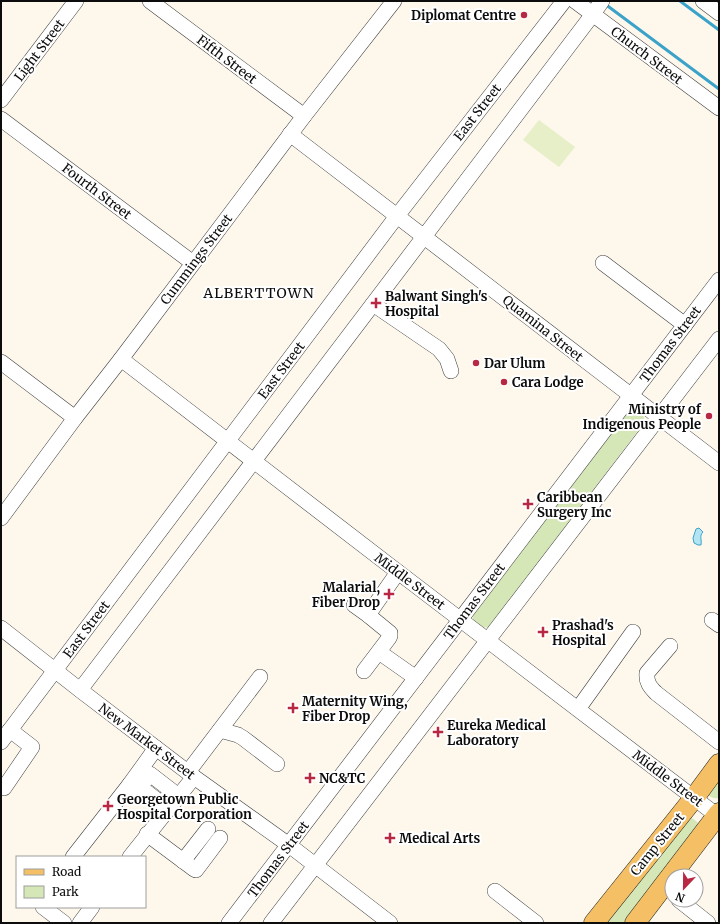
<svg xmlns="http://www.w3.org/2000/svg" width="720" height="924" font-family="Merriweather,serif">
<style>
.green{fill:#d6e7b7}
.pitch{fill:#e6efc8}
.water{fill:#b2e4f4;stroke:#3ba3c9}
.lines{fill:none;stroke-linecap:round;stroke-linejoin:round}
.stream{stroke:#3ba3c9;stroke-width:3}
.minor-casing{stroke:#3f3f3f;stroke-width:16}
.major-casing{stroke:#1d1d1d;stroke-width:21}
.minor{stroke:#fff;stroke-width:15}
.major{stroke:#f5bf66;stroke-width:20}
.poi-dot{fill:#b82842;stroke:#fff;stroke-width:1.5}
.labels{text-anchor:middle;stroke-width:4;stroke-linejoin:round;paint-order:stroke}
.poi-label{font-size:13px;font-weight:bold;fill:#0c0c0c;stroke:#fff;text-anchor:start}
.street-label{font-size:13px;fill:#0c0c0c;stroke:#fff}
.neighbourhood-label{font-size:14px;letter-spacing:1px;fill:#0c0c0c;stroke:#fff}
</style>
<rect width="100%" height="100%" fill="#fef8ec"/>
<!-- green -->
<g class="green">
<path d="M632 406C638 407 642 412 644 418L640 428 489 627 482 628 473 621V615Z"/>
<path d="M719 769V798C714 799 711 798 707 794Z"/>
<polygon points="686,813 702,826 629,923 601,923"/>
</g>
<!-- pitch -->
<polygon class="pitch" points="539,120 575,147 559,167 523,140"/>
<!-- water -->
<path class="water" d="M699 528 703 532C699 536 702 539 701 545H698L694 543 693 538 696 529Z"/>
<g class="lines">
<!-- stream -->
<g class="stream">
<polyline points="680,1 719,30"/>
<polyline points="605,4 719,89"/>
</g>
<!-- minor casing -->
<g class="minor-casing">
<g id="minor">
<polyline points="150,1 304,116"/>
<polyline points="575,1 719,108"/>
<polyline points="703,1 719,13"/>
<polyline points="1,100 76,1"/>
<polyline points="1,119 193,263"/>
<polyline points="290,134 719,463"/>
<polyline points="603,263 685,325"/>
<polyline points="373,304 439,349 447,359 451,371"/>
<polyline points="121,359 398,572 719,817"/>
<polyline points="1,362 75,418"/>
<polyline points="1,518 75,418 121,359 304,116 394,1"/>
<polyline points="354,605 368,615 390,633 390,636 389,638 364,671"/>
<polyline points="368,615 398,572"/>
<polyline points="712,620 719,625"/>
<polyline points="1,628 80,690 194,777 289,845 390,923"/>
<path d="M670 646 647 673C646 682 650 687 656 693L719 742"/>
<polyline points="379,652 416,678"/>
<polyline points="80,690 593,14 602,1"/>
<polyline points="578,709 633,632"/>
<polyline points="220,730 238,735 243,738 277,764"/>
<polyline points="1,742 397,216 564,1"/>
<polyline points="156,748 130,784 166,811"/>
<polyline points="188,772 260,677"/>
<polygon points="150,774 172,791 162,804 140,787"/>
<polyline points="4,788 32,747 10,730"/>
<polyline points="147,834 194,869 196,870 220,838"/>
<polyline points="73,857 130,784"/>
<polyline points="130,857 194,777"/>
<polyline points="183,861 208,829"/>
<polyline points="495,891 536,923"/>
<polyline points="679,900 708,923"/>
<polyline points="43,907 64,923"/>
<polyline points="80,923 92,907"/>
<polyline points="229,923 719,280"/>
<polyline points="271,923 719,339"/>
</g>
</g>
<!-- major casing -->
<g class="major-casing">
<g id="major">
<polyline points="594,923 694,798 719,764"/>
<polyline points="635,923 719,813"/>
</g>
</g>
<!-- minor -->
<use href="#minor" class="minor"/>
<!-- major -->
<use href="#major" class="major"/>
</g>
<!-- markers -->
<g class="poi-dot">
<circle cx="524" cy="15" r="4"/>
<path d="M374 297h4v4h4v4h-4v4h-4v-4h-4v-4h4z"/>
<circle cx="476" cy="363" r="4"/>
<circle cx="504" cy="382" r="4"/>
<circle cx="709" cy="416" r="4"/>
<path d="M526 498h4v4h4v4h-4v4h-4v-4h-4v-4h4z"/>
<path d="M387 588h4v4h4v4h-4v4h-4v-4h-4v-4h4z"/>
<path d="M541 626h4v4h4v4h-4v4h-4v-4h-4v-4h4z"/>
<path d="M291 702h4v4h4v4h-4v4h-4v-4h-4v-4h4z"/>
<path d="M436 726h4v4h4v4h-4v4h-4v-4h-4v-4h4z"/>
<path d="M308 772h4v4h4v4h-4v4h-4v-4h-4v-4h4z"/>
<path d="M106 800h4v4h4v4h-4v4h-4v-4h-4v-4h4z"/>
<path d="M388 832h4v4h4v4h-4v4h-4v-4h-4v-4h4z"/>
</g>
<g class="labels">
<!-- poi labels -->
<g class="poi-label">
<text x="516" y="20" text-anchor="end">Diplomat Centre</text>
<text x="385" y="301">Balwant Singh's<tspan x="385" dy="15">Hospital</tspan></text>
<text x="484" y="368">Dar Ulum</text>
<text x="512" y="387">Cara Lodge</text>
<text x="701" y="414" text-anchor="end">Ministry of<tspan x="701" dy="15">Indigenous People</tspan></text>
<text x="537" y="502">Caribbean<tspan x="537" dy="15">Surgery Inc</tspan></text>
<text x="380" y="592" text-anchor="end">Malarial,<tspan x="380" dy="15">Fiber Drop</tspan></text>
<text x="552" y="630">Prashad's<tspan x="552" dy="15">Hospital</tspan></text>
<text x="302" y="706">Maternity Wing,<tspan x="302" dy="15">Fiber Drop</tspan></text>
<text x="447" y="730">Eureka Medical<tspan x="447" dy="15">Laboratory</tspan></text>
<text x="319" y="783">NC&amp;TC</text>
<text x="117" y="804">Georgetown Public<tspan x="117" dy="15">Hospital Corporation</tspan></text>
<text x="399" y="843">Medical Arts</text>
</g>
<!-- street labels -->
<g class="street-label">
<text transform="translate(39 50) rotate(-53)" y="5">Light Street</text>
<text transform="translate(647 55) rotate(37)" y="5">Church Street</text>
<text transform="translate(227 59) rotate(37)" y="5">Fifth Street</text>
<text transform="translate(477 112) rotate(-52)" y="5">East Street</text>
<text transform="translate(97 191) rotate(37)" y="5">Fourth Street</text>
<text transform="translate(196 259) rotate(-53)" y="5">Cummings Street</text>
<text transform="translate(543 328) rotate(38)" y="5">Quamina Street</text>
<text transform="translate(670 344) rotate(-53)" y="5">Thomas Street</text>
<text transform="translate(281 370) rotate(-53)" y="5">East Street</text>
<text transform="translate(410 581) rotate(37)" y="5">Middle Street</text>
<text transform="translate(474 601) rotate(-53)" y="5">Thomas Street</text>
<text transform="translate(86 629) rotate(-53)" y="5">East Street</text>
<text transform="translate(147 741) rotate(37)" y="5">New Market Street</text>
<text transform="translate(668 778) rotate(37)" y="5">Middle Street</text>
<text transform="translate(657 844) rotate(-51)" y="5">Camp Street</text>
<text transform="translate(278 859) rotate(-53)" y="5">Thomas Street</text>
</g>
<!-- neighbourhood labels -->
<g class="neighbourhood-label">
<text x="259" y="298">ALBERTTOWN</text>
</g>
</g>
<!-- border -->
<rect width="720" height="924" fill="none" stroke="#0c0c0c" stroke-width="4"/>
<!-- legend -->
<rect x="16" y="856" width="130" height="52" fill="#ffffff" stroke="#9e9e9e"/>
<rect x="24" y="869" width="20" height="6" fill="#f5bf66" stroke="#9e9e9e"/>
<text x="52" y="876" font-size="12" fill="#0c0c0c">Road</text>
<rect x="24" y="886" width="20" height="12" fill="#d6e7b7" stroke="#9e9e9e"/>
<text x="52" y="896" font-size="12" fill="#0c0c0c">Park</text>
<!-- north arrow -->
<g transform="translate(684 888) rotate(202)"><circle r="19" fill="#ffffff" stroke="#9e9e9e"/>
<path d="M0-3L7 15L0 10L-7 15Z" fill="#b82842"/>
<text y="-6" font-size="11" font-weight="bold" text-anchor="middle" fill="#0c0c0c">N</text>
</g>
</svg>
